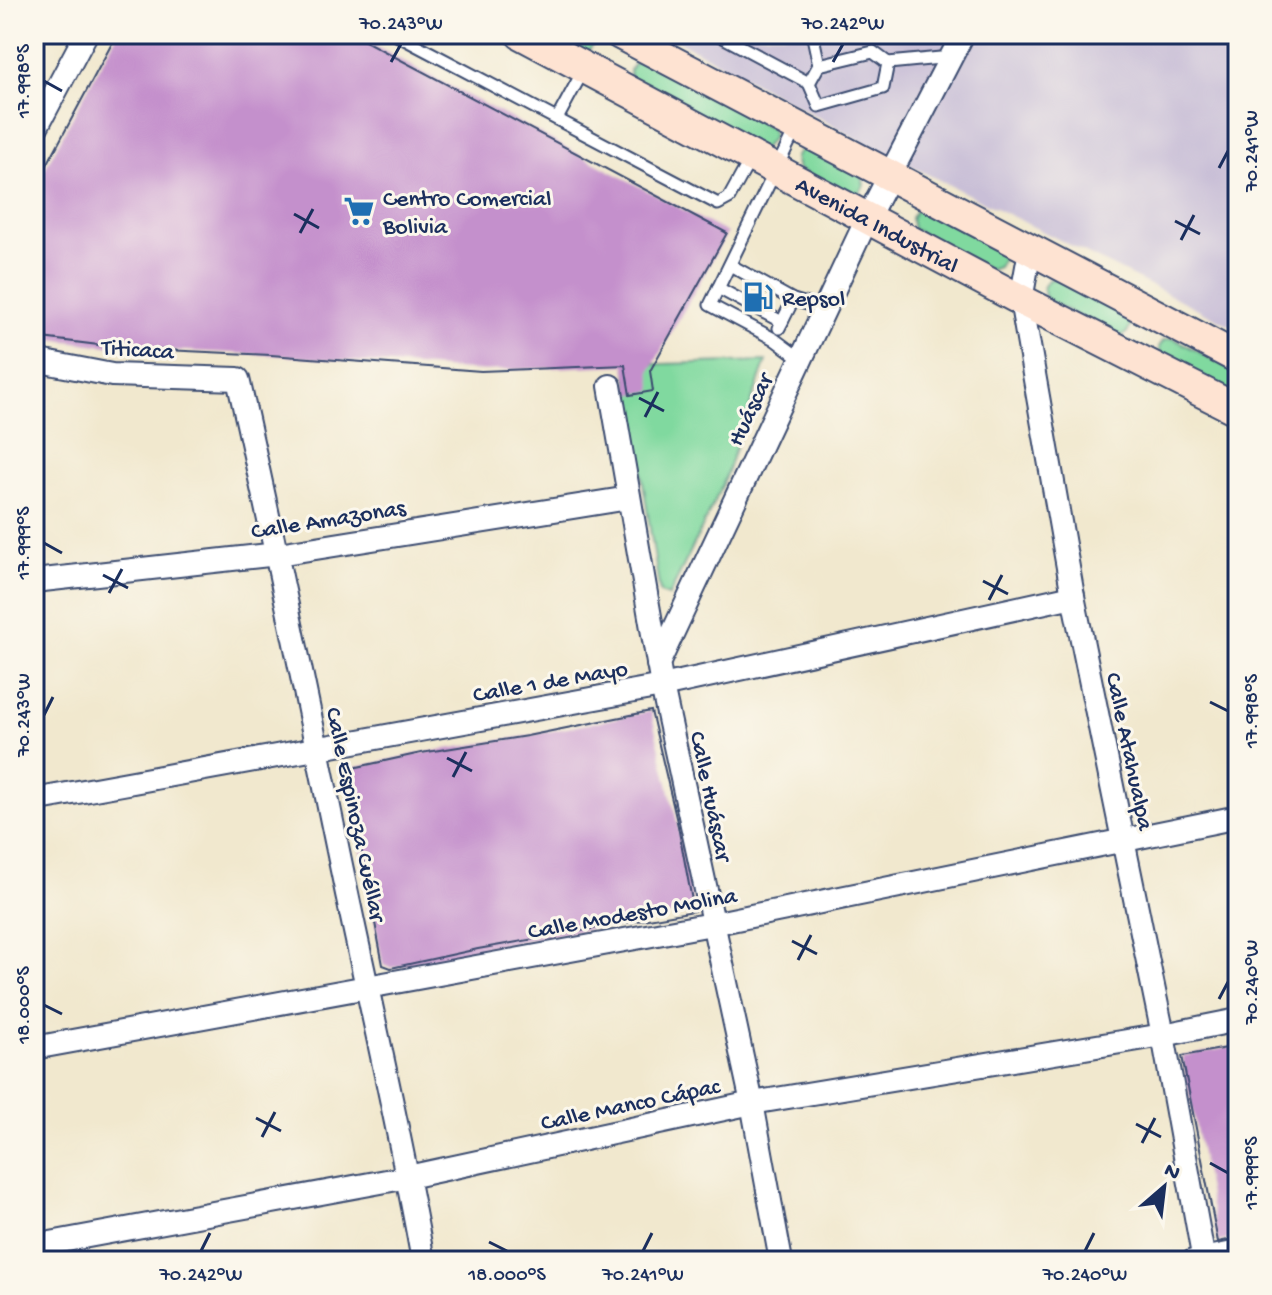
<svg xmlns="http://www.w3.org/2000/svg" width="1272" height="1295" font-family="'Gochi Hand',sans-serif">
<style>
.industrial{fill:#c9bfd7}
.green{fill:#80d99f;stroke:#4e847e;stroke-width:2}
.building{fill:#c490cc}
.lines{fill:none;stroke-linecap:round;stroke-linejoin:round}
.lane-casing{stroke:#3b4b6f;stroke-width:15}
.street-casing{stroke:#3b4b6f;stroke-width:26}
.secondary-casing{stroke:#3b4b6f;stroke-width:34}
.lane{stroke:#fff;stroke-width:11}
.street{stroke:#fff;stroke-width:22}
.secondary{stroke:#fee3d2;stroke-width:30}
.ticks{fill:none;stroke:#1b2f5e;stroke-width:3}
.labels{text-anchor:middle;stroke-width:6;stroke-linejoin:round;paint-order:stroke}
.poi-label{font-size:24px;fill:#1b2f5e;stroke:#fbf7ec;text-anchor:start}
.street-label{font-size:24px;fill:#1b2f5e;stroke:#fbf7ec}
.neatline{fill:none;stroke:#1b2f5e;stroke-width:3}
.ticks-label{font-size:20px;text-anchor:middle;fill:#1b2f5e}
</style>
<rect width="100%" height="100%" fill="#fbf7ec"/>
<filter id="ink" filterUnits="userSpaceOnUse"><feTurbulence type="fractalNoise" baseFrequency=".0125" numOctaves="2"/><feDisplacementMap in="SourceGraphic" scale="16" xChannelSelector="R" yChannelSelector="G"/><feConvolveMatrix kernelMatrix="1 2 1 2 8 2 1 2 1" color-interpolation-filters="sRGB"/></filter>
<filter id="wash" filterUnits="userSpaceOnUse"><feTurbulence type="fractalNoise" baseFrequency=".006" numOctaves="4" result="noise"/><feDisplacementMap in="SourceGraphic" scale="32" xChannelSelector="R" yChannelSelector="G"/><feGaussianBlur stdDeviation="1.8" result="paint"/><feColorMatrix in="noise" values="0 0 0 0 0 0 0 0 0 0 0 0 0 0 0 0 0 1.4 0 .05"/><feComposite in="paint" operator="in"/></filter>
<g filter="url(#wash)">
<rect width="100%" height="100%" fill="#f1e8ce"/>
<!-- industrial -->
<polygon class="industrial" points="666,34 1238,34 1238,329 869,145"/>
<!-- green -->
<g class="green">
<polygon points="543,34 594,34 595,42 585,56"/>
<polygon points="643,60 771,128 773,137 762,150 630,81 630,70 634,63"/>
<polygon points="810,148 862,176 864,185 858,194 851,197 798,169 795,158 800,151"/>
<polygon points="925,208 1001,249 1003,258 998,267 990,270 913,229 911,218 916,210"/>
<path d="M1057 278 1130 317C1132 327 1129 333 1119 338L1046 299 1043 288 1048 280Z"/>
<polygon points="1173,338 1238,373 1238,399 1162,358 1159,347 1164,340"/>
<polygon points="766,361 722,486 669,596 660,593 627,378 628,365"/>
</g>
<g id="blocks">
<!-- building -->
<g class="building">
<polygon points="117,34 352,34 727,233 650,371 653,391 630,395 625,365 481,371 271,355 123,348 34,337 34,189"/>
<polygon points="651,711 678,826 694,911 478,949 391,968 383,965 347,775 353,768 421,753 527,736"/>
<polygon points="1238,1046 1238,1238 1218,1242 1182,1056"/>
</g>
</g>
</g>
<g filter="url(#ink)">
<use href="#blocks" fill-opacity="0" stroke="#3b4b6f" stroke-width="2"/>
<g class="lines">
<!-- lane casing -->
<g class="lane-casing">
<g id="lane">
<polyline points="395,34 718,204 729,198 751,158"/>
<polyline points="717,34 809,83 819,106 883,88 888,63"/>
<polyline points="808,34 813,37 819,65 809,83"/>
<polyline points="819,65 873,52 888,63 951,57"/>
<polyline points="557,119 583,71"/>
<polyline points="796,128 710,305 774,339 801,359"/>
<polyline points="730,265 793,300 825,309"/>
<polyline points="718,288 782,322"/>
<polyline points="779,328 793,300"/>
</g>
</g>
<!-- street casing -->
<g class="street-casing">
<g id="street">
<polyline points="34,132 86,34"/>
<polyline points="1030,250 1021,300 1073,596 1163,1035 1204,1261"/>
<path d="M34 360 112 375 238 379C275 542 308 706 342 870 369 1000 400 1130 423 1261"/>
<polyline points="610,386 662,686 752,1103 781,1261"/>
<polyline points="34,581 278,554 629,498"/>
<polyline points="658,664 867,219 963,34"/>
<polyline points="34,800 662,686 1073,596"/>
<polyline points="34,1048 712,924 1238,817"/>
<polyline points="34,1246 408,1177 752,1103 1163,1035 1238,1020"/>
<polyline points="1193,1261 1238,1252"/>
</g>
</g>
<!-- secondary casing -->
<g class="secondary-casing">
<g id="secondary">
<path id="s1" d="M521 34 1021 300 1238 410"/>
<polyline points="620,34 1238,358"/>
</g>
</g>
<!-- lane -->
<use href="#lane" class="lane"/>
<!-- street -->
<use href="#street" class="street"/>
<!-- secondary -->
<use href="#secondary" class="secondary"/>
</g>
</g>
<!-- ticks -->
<path class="ticks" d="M391 62 401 44M833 62 843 44M44 81 62 91M1219 168 1228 151M294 214 319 228M1175 221 1200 234M300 233 313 209M1181 240 1194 215M639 398 664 411M645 417 658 392M44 543 62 553M103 575 128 588M983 581 1008 594M109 593 122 569M989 600 1002 575M1210 702 1228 711M44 715 53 697M447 758 472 771M453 777 466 752M792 941 817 954M798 960 811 935M1219 999 1228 982M44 1005 62 1014M256 1118 281 1131M1136 1124 1161 1137M262 1137 275 1112M1142 1143 1155 1118M1210 1163 1228 1173M489 1242 507 1251M201 1251 210 1233M643 1251 652 1233M1085 1251 1094 1233"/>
<!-- icons -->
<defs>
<g id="supermarket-bare" transform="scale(2.4)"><path d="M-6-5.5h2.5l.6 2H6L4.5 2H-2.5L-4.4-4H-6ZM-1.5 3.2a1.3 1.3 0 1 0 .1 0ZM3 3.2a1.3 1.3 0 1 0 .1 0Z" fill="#1f6fb2" stroke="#fbf7ec" stroke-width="2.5" paint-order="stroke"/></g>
<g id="fuel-bare" transform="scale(2.4)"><path d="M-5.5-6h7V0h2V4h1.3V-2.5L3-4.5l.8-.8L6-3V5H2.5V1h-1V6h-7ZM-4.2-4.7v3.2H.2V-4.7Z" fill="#1f6fb2" stroke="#fbf7ec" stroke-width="2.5" paint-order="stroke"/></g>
</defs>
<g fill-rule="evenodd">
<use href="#supermarket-bare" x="359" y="211"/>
<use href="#fuel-bare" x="758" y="297"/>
</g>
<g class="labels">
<!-- poi labels -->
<g class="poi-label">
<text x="383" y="205">Centro Comercial<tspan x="383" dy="28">Bolivia</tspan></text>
<text x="782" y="305">Repsol</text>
</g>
<!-- street labels -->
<g class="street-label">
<text dy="8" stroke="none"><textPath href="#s1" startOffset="404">Avenida Industrial</textPath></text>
<text transform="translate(138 348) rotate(4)" y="8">Titicaca</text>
<text transform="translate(749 409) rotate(-65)" y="8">Huáscar</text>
<text transform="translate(328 518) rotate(-9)" y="8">Calle Amazonas</text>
<text transform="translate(550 680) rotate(-10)" y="8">Calle 1 de Mayo</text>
<text transform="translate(1131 751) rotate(78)" y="8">Calle Atahualpa</text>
<text transform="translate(712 796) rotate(78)" y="8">Calle Huáscar</text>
<text transform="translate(357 814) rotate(78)" y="8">Calle Espinoza Cuéllar</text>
<text transform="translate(632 912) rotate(-10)" y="8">Calle Modesto Molina</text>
<text transform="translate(630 1103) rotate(-12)" y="8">Calle Manco Cápac</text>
</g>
</g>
<!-- margin -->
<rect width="1272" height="1295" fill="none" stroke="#fbf7ec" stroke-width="88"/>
<!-- north arrow -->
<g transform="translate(1164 1187) rotate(28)" stroke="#fbf7ec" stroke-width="6" paint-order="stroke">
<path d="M0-6L14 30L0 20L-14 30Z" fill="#1b2f5e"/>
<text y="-12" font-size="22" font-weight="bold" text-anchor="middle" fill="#1b2f5e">N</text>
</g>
<rect x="44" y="44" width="1184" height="1207" class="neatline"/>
<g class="ticks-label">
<text x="401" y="29">70.243°W</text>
<text x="843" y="29">70.242°W</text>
<text transform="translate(22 81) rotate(-90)" y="7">17.998°S</text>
<text transform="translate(1250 151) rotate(-90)" y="7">70.241°W</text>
<text transform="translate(22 543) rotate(-90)" y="7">17.999°S</text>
<text transform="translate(1250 711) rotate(-90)" y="7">17.998°S</text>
<text transform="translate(22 715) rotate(-90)" y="7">70.243°W</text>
<text transform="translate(1250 982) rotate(-90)" y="7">70.240°W</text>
<text transform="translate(22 1005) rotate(-90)" y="7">18.000°S</text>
<text transform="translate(1250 1173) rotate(-90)" y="7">17.999°S</text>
<text x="201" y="1280">70.242°W</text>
<text x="507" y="1280">18.000°S</text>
<text x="643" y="1280">70.241°W</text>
<text x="1085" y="1280">70.240°W</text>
</g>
</svg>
